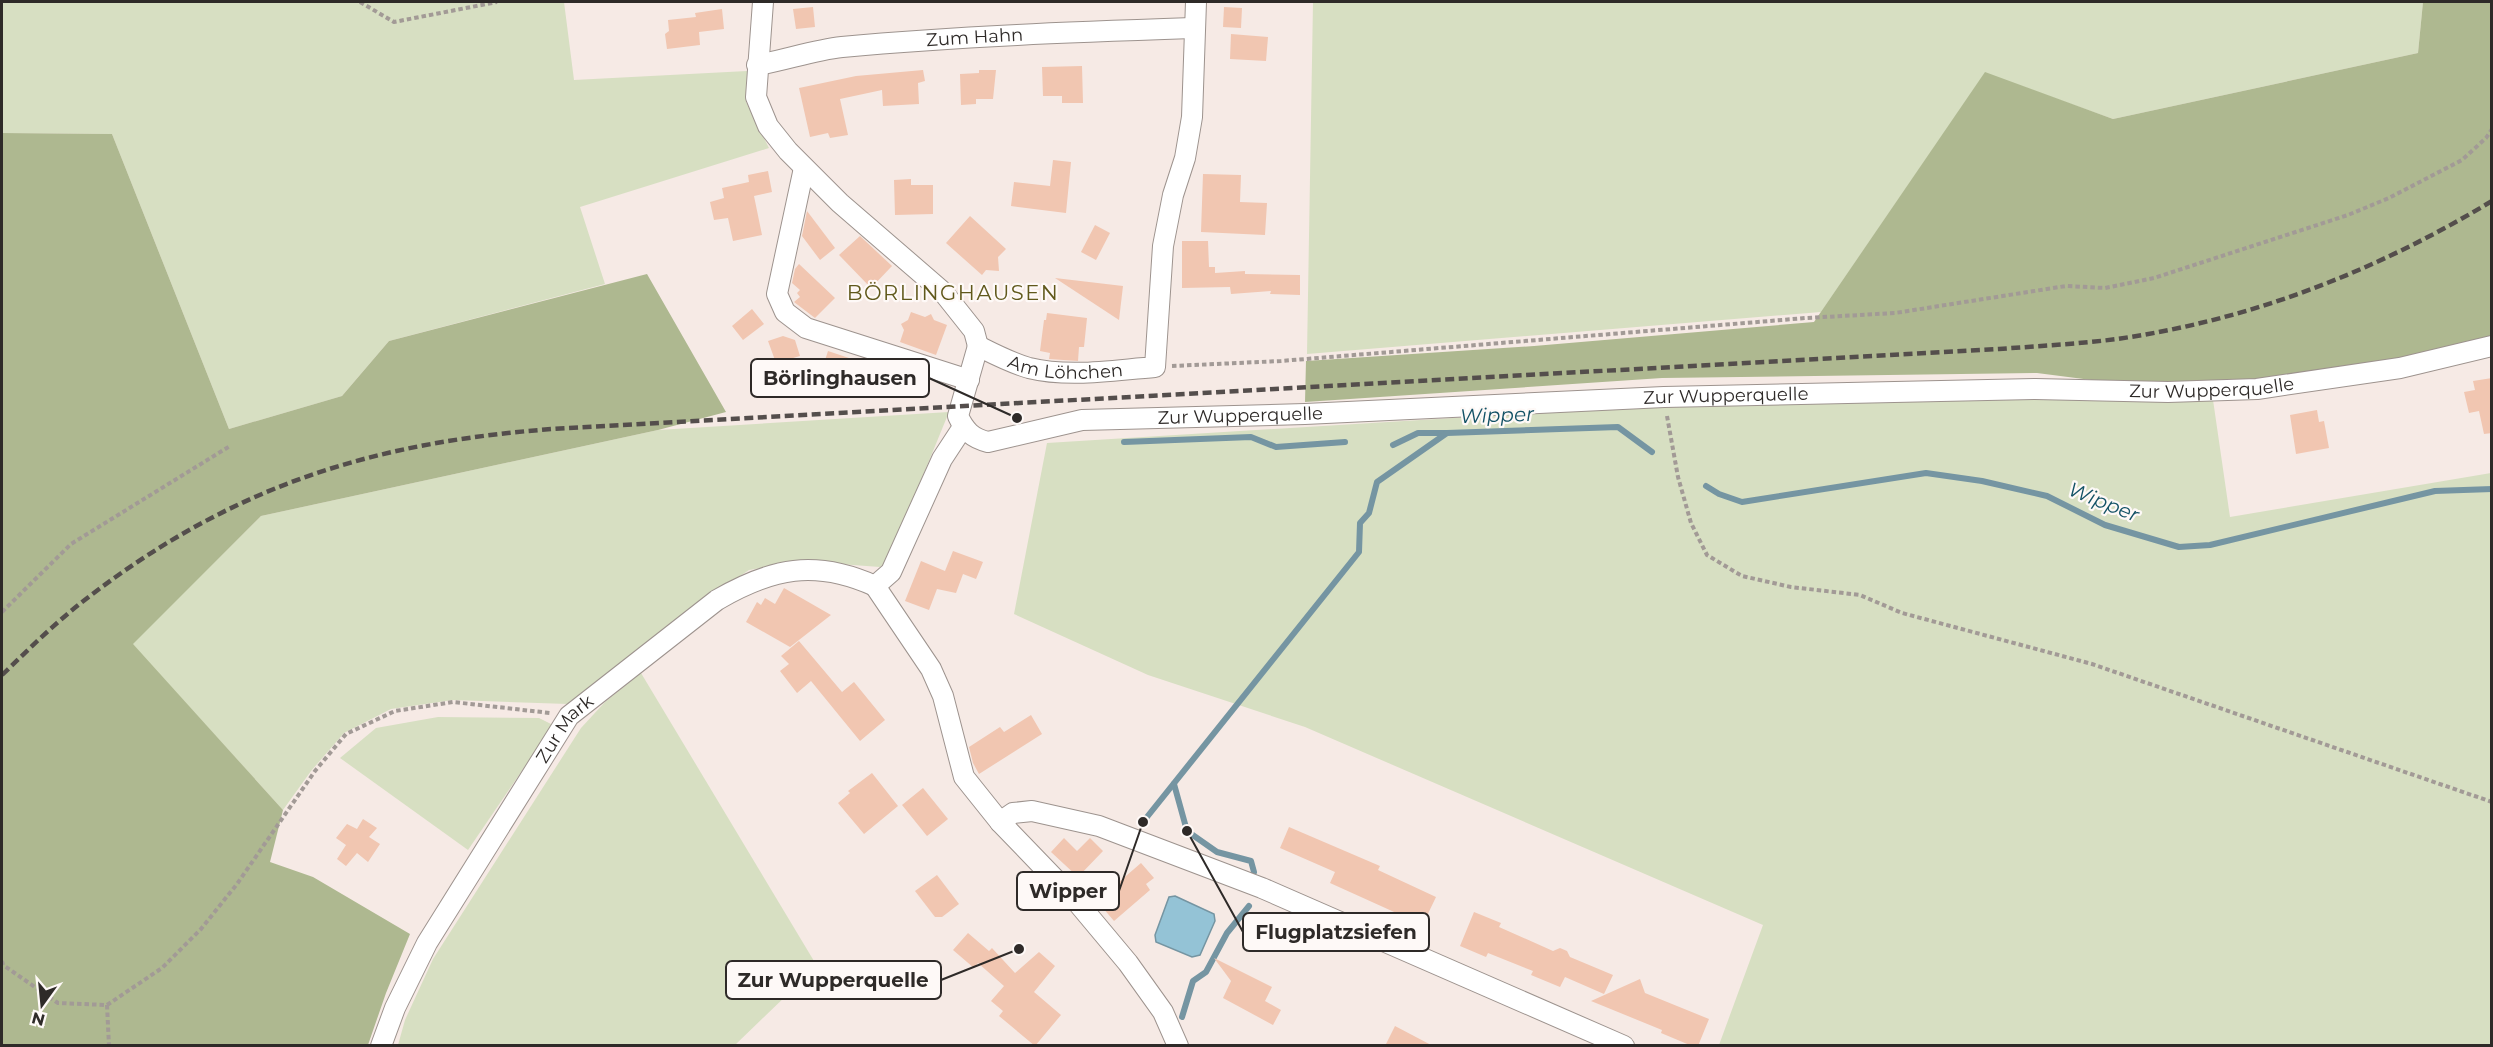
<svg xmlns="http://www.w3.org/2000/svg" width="2493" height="1047" font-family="Montserrat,sans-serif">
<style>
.green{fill:#d7dfc2}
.forest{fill:#aeb890}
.water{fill:#94c3d6;stroke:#7595a2;stroke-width:1.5}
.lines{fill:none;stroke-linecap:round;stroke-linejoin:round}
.stream{stroke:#7595a2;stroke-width:6}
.building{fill:#f1c6b1}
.street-casing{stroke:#9d938e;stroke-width:22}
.path{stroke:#a29a96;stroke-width:4;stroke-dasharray:4.5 3;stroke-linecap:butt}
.street{stroke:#fff;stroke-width:20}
.rail{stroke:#544e4c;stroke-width:4.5;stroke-dasharray:9 4.5;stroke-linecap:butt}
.labels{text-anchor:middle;stroke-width:4.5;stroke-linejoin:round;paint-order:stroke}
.street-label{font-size:18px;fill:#2e2a28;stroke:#fef9f7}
.water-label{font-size:20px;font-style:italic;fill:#135266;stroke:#fef9f7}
.quarter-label{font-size:21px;letter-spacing:1.5px;fill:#60581b;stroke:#fef9f7}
.leader{fill:none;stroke:#2e2a28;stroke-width:2}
.callout-dot{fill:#2e2a28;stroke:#fef9f7;stroke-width:2}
.callout{fill:#fef9f7;stroke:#2e2a28;stroke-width:2}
.callout-label{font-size:20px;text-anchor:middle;font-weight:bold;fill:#2e2a28}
</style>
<rect width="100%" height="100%" fill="#f6eae5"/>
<!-- green -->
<g class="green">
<polygon points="2,2 564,2 574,80 747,71 746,102 769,148 580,207 605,284 389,341 342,396 229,429 112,134 2,133"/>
<polygon points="1313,2 2423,2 2418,53 2113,119 1985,73 1821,312 1307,354"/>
<polygon points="2212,393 2230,517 2491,473 2491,1045 1719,1045 1763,925 1305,727 1148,675 1014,614 1047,443 1678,404"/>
<polygon points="949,412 888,561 880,567 812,562 784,564 749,570 715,593 596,688 568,704 453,700 391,709 344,733 311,771 283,810 132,644 261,516 658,430"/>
<polygon points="641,673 817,966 735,1045 398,1045 405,1020 433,959 581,728 605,702"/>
<polygon points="438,717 539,718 553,725 468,850 340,758 376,728"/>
</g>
<!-- forest -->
<g class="forest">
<polygon points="2423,2 2491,2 2491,344 2400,368 2169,390 2037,373 1662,378 1305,402 1306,361 1534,346 1814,322 1985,72 2113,119 2418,53"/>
<polygon points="2,133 112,134 229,429 342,396 389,341 647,274 726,412 658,430 261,516 133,644 283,810 270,862 313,877 410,934 386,993 368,1045 2,1045"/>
</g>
<!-- water -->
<polygon class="water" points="1175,896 1214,914 1215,921 1200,955 1192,957 1156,942 1155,935 1169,897"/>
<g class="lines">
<!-- stream -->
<g class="stream">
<polyline points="1124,442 1251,437 1276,447 1345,442"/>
<polyline points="1393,445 1418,433 1447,433"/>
<polyline points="1706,486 1719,494 1742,502 1926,473 1982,481 2047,496 2105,525 2179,547 2210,545 2435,491 2492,489"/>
<polyline points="1174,784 1187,831 1217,852 1251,861 1254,872"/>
<polyline points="1143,822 1359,552 1360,523 1369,513 1377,482 1447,433 1618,427 1652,452"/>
<polyline points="1034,906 1048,893"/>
<polyline points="1182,1017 1193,981 1206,972 1227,933 1249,906"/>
</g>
</g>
<!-- building -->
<g class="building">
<polygon points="813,7 815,27 796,29 793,9"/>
<polygon points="1224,7 1242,8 1241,28 1223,27"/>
<polygon points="722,9 724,29 699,32 700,45 667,49 665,34 669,31 668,20 696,17 695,13"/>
<polygon points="1231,34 1268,37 1266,61 1230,59"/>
<polygon points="1082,66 1083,103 1062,103 1062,96 1043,96 1042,67"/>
<polygon points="923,70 925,81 918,83 919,104 883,106 882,90 840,99 848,135 830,138 828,133 810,137 799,88 856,76"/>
<polygon points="979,70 996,70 993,99 976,99 976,104 961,105 960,74 979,73"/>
<polygon points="1053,160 1071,162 1066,213 1011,206 1014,182 1050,186"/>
<polygon points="768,171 772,192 754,196 762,235 733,241 728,218 714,220 710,202 724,198 722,188 749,182 748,175"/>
<polygon points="1203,174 1241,175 1240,202 1267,203 1265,235 1201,232"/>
<polygon points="911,179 911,185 933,185 933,214 895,215 894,180"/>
<polygon points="807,211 835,248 820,260 802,236"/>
<polygon points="970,216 1006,249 998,257 999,271 986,270 982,275 946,243"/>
<polygon points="1095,225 1110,233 1096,260 1081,252"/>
<polygon points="860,236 892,266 871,288 839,255"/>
<polygon points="1182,241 1208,241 1209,267 1215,267 1215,273 1245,271 1245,274 1300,275 1300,295 1270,294 1271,291 1231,294 1230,287 1182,288"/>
<polygon points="799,264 835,298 815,318 794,302 800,297 797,293 800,290 792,283 795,269"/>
<polygon points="1055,278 1123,286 1119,320"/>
<polygon points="752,309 764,324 743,340 732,326"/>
<polygon points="911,312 925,317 931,314 934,320 947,325 936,355 900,342 904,330 901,324 908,320"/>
<polygon points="1047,313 1087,318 1084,347 1079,347 1078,361 1049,359 1050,353 1040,351 1044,320 1046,320"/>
<polygon points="783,336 795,340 800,356 776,363 768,341"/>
<polygon points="828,351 855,360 847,385 820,376"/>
<polygon points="2492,378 2492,433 2484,434 2479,411 2469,413 2464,392 2475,390 2473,381"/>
<polygon points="2317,410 2319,422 2324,421 2329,448 2296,454 2290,415"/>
<polygon points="953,551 983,562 976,579 963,574 956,593 937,589 929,610 905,601 921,561 945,571"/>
<polygon points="784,588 831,615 790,647 746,622 757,602 761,605 765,598 775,604"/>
<polygon points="799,641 842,692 854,682 885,720 860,741 811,681 797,693 780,671 789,664 781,656"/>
<polygon points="1031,715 1042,734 979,774 973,763 969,747 1000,727 1004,732"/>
<polygon points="872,773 898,806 864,834 838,803 850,793 848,791"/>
<polygon points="923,788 948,819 927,836 902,805"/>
<polygon points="363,819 377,828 369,837 380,844 368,862 357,853 346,866 337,859 346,845 336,838 347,824 357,829"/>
<polygon points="1289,827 1380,866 1378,870 1436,897 1424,922 1404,913 1403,916 1330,883 1335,872 1280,848"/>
<polygon points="1064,838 1077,851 1090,838 1103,851 1078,877 1051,852"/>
<polygon points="1141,863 1154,878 1146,884 1150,890 1114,921 1097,901"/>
<polygon points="937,875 959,904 942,917 935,917 915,891"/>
<polygon points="1474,912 1501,923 1499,927 1553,951 1560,948 1567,951 1570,957 1613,975 1604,994 1565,977 1560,987 1531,975 1533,971 1488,953 1486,957 1460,946"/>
<polygon points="968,933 989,951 992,948 1015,973 1039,952 1055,966 1034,992 1061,1015 1035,1046 999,1016 1003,1011 991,1001 1004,986 978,963 974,968 953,950"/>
<polygon points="1214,958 1272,987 1265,1001 1281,1010 1273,1025 1223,998 1231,981"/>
<polygon points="1640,979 1645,993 1709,1019 1698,1046 1692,1046 1661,1033 1662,1030 1591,1001"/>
<polygon points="1395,1026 1433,1046 1385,1046"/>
</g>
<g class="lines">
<!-- street casing -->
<g class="street-casing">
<g id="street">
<polyline points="763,2 756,97 768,126 788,151 840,203 943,292 974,331 978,346"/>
<path id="s1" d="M757 65C786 60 814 50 842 47 959 36 1077 32 1194 28"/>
<polyline points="804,168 777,294 785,312 806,328 969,380"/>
<path id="s2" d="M978 346 958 416C965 431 972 438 988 442L1082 420 1305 414 1664 397 2035 389 2168 392 2257 389 2400 368 2492 346"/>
<path id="s3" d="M978 346C994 354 1011 363 1029 368 1070 378 1114 370 1155 367L1163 246 1173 195 1185 158 1192 117 1196 2"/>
<polyline points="875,586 931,669 943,696 964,777 1000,822 1077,902 1128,963 1163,1012 1178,1046"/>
<polyline points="875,586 891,572 942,459 963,427"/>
<polyline points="1000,822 1013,813 1032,811 1099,826 1262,888 1624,1046"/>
<path id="s4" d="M381 1046 395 1008 427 943 569 716 717 600C772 568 815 559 875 586"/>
</g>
</g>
<!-- path -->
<g class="path">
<polyline points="360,2 394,22 497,2"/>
<polyline points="1172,366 1281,361 1806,318 1895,313 2066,286 2105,288 2154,278 2348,215 2389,198 2462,160 2486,138 2492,129"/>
<polyline points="1667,416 1678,477 1691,523 1707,555 1742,576 1791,587 1860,595 1902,613 2092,664 2492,802"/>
<polyline points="2,612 71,544 230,446"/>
<polyline points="2,961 3,965 58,1003 107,1005 162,968 201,929 237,884 315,771 346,734 395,711 453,702 550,713"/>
<polyline points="107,1005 109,1046"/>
</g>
<!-- street -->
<use href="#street" class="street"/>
<!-- rail -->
<path class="rail" d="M2 675C29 649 56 622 86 599 236 483 380 440 567 428L1999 349C2038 346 2078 344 2117 339 2251 320 2376 271 2492 201"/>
</g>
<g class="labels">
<!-- street labels -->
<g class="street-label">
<text dy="6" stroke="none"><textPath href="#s1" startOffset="220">Zum Hahn</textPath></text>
<text dy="6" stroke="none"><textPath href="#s3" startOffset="92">Am Löhchen</textPath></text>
<text dy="6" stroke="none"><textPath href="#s2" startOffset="1341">Zur Wupperquelle</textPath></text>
<text dy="6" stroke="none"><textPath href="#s2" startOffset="855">Zur Wupperquelle</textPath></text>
<text dy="6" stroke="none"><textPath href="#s2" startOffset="369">Zur Wupperquelle</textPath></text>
<text dy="6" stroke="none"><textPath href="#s4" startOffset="368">Zur Mark</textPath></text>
</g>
<!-- water labels -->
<g class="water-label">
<text transform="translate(1497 415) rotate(-2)" y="7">Wipper</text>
<text transform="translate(2104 502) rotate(22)" y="7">Wipper</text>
</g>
<!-- quarter labels -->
<g class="quarter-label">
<text x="953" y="300">BÖRLINGHAUSEN</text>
</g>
</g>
<!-- callouts -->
<path class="leader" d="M1017 418L929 378M1143 822L1119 891M1187 831L1243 932M1019 949L941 980"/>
<g class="callout-dot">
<circle cx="1017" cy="418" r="6"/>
<circle cx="1143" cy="822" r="6"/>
<circle cx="1187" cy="831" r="6"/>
<circle cx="1019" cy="949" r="6"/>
</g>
<g class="callout">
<rect x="751" y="359" width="178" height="38" rx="6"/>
<rect x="1017" y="872" width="102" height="38" rx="6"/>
<rect x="1243" y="913" width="186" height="38" rx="6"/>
<rect x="726" y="961" width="215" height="38" rx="6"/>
</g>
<g class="callout-label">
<text x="840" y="385">Börlinghausen</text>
<text x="1068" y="898">Wipper</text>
<text x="1336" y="939">Flugplatzsiefen</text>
<text x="833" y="987">Zur Wupperquelle</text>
</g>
<!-- border -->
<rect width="2493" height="1047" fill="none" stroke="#2e2a28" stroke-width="6"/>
<!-- north arrow -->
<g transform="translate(42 1005) rotate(195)" stroke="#fef9f7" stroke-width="4.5" paint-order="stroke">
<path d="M0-4.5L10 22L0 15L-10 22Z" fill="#2e2a28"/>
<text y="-9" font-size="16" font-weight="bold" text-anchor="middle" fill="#2e2a28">N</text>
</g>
</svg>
